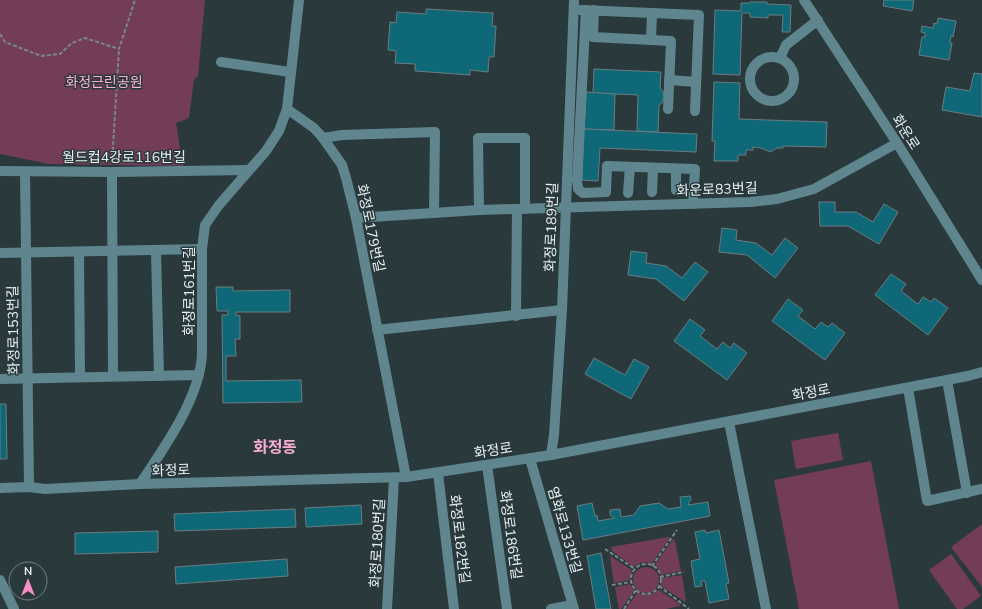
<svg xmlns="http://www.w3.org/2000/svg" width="982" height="609" font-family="'Nunito Sans','Noto Sans KR',sans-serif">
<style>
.green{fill:#733d5a}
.building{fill:#0f6877;stroke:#6b7c80}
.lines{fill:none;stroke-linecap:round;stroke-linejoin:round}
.path{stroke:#798688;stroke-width:2;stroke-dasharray:4 2;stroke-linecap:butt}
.minor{stroke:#5f868f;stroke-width:10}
.labels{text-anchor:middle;stroke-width:3;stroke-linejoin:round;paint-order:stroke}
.park-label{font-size:14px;fill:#fcaed6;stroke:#2a393c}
.street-label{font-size:14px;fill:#e6f0f2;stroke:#2a393c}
.quarter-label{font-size:16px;font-weight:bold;fill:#f7acd3;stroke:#2a393c}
</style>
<rect width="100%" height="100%" fill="#2a393c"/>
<!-- green -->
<g class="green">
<polygon points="0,0 205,0 198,76 194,79 189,118 176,123 183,166 49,164 0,154"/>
<polygon points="838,433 843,460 796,469 791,441"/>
<polygon points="871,461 899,609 799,609 774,480"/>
<polygon points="982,524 982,587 951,547"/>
<path d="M668 537 670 538 651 564C645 561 639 562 634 567L612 551 611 547Z"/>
<polygon points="673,539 675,541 681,571 661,575 659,570 655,565"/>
<polygon points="951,554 981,596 963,609 957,609 929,570"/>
<polygon points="610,556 632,570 630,576 630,580 614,583"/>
<circle cx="646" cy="580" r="13"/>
<polygon points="682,575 686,600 685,602 661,586 662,578"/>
<polygon points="630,584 634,591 621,609 619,609 615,587"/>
<polygon points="659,590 680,604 680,606 666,609 626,609 637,593 650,595"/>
</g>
<!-- building -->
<g class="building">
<polygon points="884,0 914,0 912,11 883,6"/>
<polygon points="750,2 767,2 767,4 791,5 790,32 782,32 783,15 768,15 768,18 750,17 750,13 742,13 740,75 713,74 715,10 741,11 741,3 750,3"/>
<polygon points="426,9 493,13 492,26 496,26 494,57 489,57 488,72 470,70 470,75 415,71 415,64 395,63 396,51 388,50 390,22 396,23 397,12 426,14"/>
<polygon points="938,18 956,21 953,37 951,36 950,43 952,43 949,60 919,55 922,37 925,37 925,33 921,32 922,26 933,28 934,23 937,24"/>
<polygon points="594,69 661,72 660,88 663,91 664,97 662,103 659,105 658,132 637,131 638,95 593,93"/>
<polygon points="974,73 982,74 982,117 942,110 946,87 970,91"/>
<polygon points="714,82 740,83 739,119 827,122 826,147 783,146 783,148 777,148 770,152 761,148 753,147 753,150 746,150 746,155 738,155 738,161 714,161 715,141 712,141"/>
<polygon points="586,92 615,94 614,130 584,129"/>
<polygon points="584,129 697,134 696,152 600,148 598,181 582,180"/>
<polygon points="819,202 835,202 835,212 856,212 873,222 884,204 898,212 879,244 848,226 820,226"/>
<polygon points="722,228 737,230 736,240 756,243 772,255 785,238 798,248 775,278 747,255 719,252"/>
<polygon points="631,251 647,253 646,263 666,266 682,278 695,262 708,272 684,301 656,279 628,275"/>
<polygon points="891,274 906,284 901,291 918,304 923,297 931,302 934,298 948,308 928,335 875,295"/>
<polygon points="216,287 233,287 233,291 290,290 290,312 236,312 236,315 240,316 240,339 235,339 236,356 226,356 226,381 301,380 302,402 223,403 222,315 228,315 228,311 217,311"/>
<polygon points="788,299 803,310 798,316 815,329 821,322 828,327 832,323 845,333 825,360 772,321"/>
<polygon points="690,319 705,330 700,336 717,349 723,342 730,348 734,343 747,353 727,380 674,341"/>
<polygon points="594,358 625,375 634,359 649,367 631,399 585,374"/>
<polygon points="0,404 6,404 7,459 0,459"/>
<polygon points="690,496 691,499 688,505 708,502 710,516 583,540 577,506 592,503 595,516 597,515 598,521 615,518 610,515 610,510 620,509 621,517 634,515 640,506 659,503 668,509 681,507 680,497"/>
<polygon points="361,505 362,524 306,527 305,508"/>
<polygon points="295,509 296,527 175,531 174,514"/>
<polygon points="705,530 706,533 719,530 729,583 726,584 729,599 709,603 705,581 701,581 702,586 695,587 691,561 700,559 695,532"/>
<polygon points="158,531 158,552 75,554 75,533"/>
<polygon points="601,553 611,609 596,609 587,556"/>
<polygon points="287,559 288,576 176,584 175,567"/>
</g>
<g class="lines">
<!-- path -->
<g class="path">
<polyline points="0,34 5,42 41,56 60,54 72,43 85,38 119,49 135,0"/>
<polyline points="112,163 119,49"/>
<polyline points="605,549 635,569"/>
<circle cx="646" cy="579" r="15"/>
<polyline points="652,566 677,530"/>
<polyline points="660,577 684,572"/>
<polyline points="612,585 631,582"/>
<polyline points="659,586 689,609"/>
<polyline points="624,609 636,590"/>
</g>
<!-- minor -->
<g class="minor">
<polyline points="299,0 287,109 314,128 323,138 342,165 346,178 356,218 406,477"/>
<polyline points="804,0 897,143 982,280"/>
<polyline points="580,10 699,15 695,111"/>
<polyline points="586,10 577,180 578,189 583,193 606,192 607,166 695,169 693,204"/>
<polyline points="594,10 593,37 671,41 668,109"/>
<polyline points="651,40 652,13"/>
<circle cx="772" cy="79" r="22"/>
<polyline points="780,58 786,45 818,20"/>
<polyline points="221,62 290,72"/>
<polyline points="669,80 696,82"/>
<polyline points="323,138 342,135 435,132 434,213"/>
<polyline points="0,171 112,172 249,170"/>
<polyline points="25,172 29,487"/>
<polyline points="112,172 113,376"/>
<polyline points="676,190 676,169"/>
<polyline points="652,192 653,168"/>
<polyline points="628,193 630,167"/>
<polyline points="479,210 478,138 525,138 525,209"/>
<polyline points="356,218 479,210 750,202 777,199 814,189 897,143"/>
<polyline points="156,251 159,376"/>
<polyline points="79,252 80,377"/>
<polyline points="0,253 202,249"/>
<polyline points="516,316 517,209"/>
<polyline points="377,330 562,310"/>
<polyline points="0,379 199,375"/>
<polyline points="947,380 967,493"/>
<polyline points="908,388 927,501 982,489"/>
<polyline points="729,422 766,609"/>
<polyline points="551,455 554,435 562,310 574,0"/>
<polyline points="530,459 574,609"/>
<polyline points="487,465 507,609"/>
<polyline points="438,473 454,609"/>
<path d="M140 484C164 448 200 398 202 354V249L205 225 219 205 266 151 279 131 287 109"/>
<polyline points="0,488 29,487 45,489 140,484 406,477 551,455 968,376 982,372"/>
<polyline points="0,580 14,609"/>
<polyline points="387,609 394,478"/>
<polyline points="551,609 572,605"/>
</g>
</g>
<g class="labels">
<!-- park labels -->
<g class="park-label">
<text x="104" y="87">화정근린공원</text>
</g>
<!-- street labels -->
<g class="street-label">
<text transform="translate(906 132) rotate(58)" y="5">화운로</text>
<text x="124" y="162">월드컵4강로116번길</text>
<text transform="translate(717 189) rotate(-2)" y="5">화운로83번길</text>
<text transform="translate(551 227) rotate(-88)" y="5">화정로189번길</text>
<text transform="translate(371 228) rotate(78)" y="5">화정로179번길</text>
<text transform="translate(189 291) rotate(-90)" y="5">화정로161번길</text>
<text transform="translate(13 330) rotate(-91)" y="5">화정로153번길</text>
<text transform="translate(811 392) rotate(-11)" y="5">화정로</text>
<text transform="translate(493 450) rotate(-9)" y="5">화정로</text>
<text transform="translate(171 470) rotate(-2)" y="5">화정로</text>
<text transform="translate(565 530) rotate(74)" y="5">염화로133번길</text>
<text transform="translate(511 535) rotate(82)" y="5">화정로186번길</text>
<text transform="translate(460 539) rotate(83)" y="5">화정로182번길</text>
<text transform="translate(377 543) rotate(-87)" y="5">화정로180번길</text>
</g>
<!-- quarter labels -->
<g class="quarter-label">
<text x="275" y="453">화정동</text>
</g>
</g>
<!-- north arrow -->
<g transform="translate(28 581)"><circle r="19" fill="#2a393c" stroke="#758285"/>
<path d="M0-3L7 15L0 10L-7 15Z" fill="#f98fc8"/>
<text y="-6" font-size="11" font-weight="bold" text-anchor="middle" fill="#e6f0f2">N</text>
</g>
</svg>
